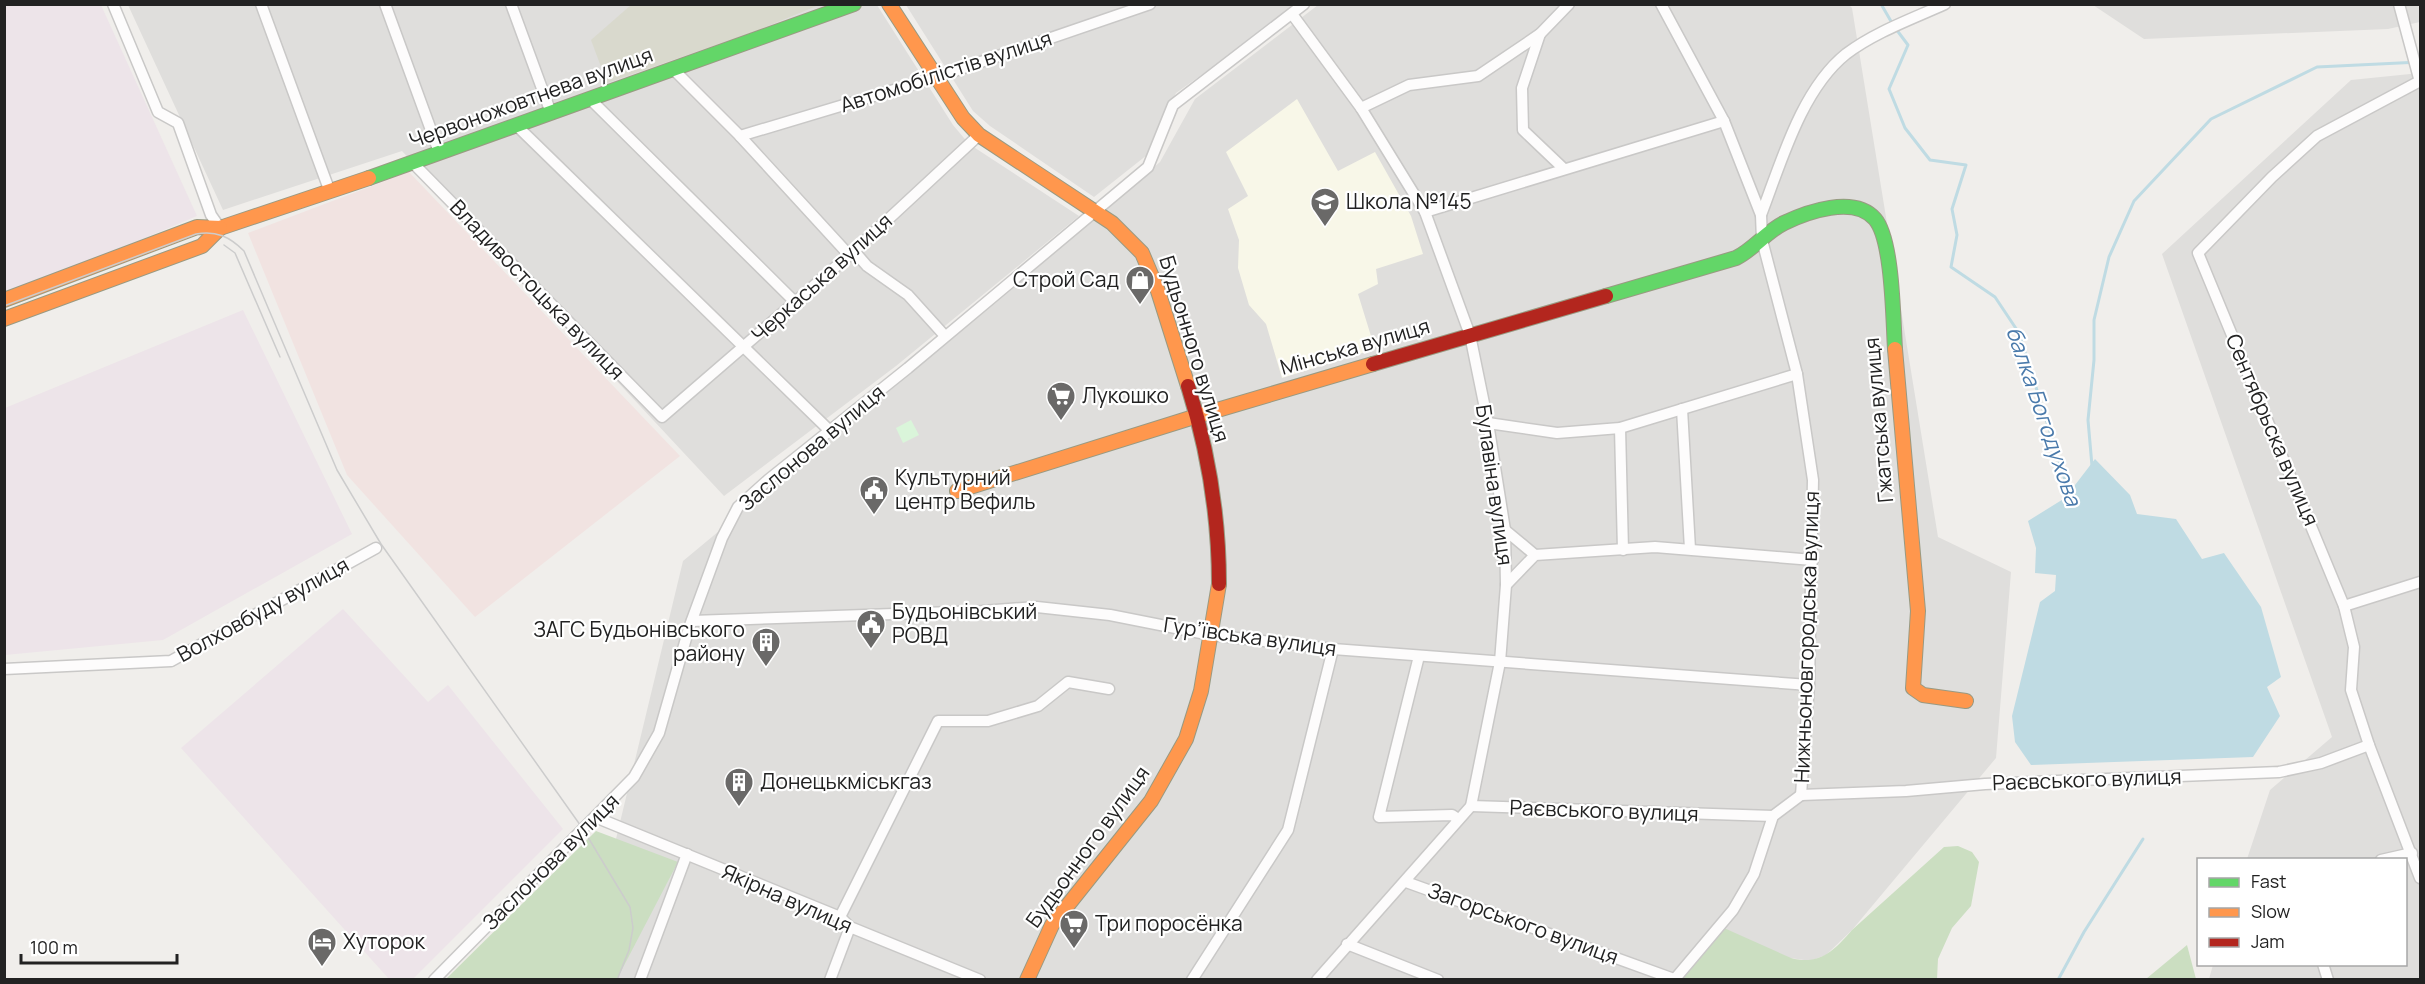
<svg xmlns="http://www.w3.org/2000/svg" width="2425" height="984" font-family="Manrope,sans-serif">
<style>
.residential{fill:#dfdedc}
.commercial{fill:#f1e3e1}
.industrial{fill:#ede4e9}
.education{fill:#f8f7e8}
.construction{fill:#d9d9cd}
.forest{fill:#cbdec1}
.park{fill:#daf5da}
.water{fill:#bfdbe3}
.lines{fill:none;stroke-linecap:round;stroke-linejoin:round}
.stream{stroke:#bfdbe3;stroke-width:3}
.street-casing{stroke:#c9c8c7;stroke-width:13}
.fast-casing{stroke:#999a82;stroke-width:16}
.slow-casing{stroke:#999a82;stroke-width:16}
.jam-casing{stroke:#999a82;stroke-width:16}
.street{stroke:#fdfcfc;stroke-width:10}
.fast{stroke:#63d668;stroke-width:14}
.slow{stroke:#ff974d;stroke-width:14}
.jam{stroke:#b3261e;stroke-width:14}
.tram{stroke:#ccc;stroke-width:1.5}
.labels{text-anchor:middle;stroke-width:4.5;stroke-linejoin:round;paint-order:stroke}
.street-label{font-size:21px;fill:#222;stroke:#fff}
.poi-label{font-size:21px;fill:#222;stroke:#fff;text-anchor:start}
.water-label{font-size:22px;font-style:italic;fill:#4a7aab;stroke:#fff}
</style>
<rect width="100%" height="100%" fill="#f0eeeb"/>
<!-- residential -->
<g class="residential">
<polygon points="1848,4 1852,8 1938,537 2011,572 1996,758 1852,930 1826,955 1810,961 1791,958 1679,980 582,980 683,561 1085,227 1160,162 1195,99 1318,5"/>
<polygon points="128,5 877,5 953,125 969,144 1079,216 896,366 724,496 402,151 223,210"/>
<polygon points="906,5 1300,5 1176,93 1147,155 1094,197 990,126 973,111"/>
<polygon points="2093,5 2420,5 2420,22 2388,29 2144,39"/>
<polygon points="2420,73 2420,979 2209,979 2213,965 2406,964 2406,860 2247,859 2270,790 2332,737 2162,254 2351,80"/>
</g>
<!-- commercial -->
<polygon class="commercial" points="409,172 680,456 475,617 347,475 248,233"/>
<!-- industrial -->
<g class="industrial">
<polygon points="5,5 101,5 197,216 48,279 5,292"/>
<polygon points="243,310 352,534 163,640 5,655 5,408"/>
<polygon points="343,609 428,702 448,685 563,829 413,979 389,979 181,748"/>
</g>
<!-- education -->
<polygon class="education" points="1297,99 1338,171 1375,152 1411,216 1423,254 1376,269 1378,284 1358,294 1375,349 1282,378 1266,324 1249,305 1238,268 1239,240 1228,209 1248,196 1226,152"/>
<!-- construction -->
<polygon class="construction" points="631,5 819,5 756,31 607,83 591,40"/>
<!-- forest -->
<g class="forest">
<polygon points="596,831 678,862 617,979 446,979"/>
<path d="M1958 846 1972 852 1979 862 1971 906 1952 928 1938 959 1937 979 1679 980 1724 928 1791 958C1819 966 1835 950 1852 930L1944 847Z"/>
<polygon points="2187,945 2196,979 2146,979"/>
</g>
<!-- park -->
<polygon class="park" points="911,420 919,435 903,443 896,428"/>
<!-- water -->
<polygon class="water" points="2095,459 2130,495 2137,514 2176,519 2202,559 2224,553 2261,607 2281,677 2267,687 2280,716 2253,757 2031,765 2015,742 2012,716 2040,602 2055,591 2056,575 2035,573 2036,548 2028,521 2065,498"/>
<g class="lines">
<!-- stream -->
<g class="stream">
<polyline points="1881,4 1892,23"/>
<polyline points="1896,29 1908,45 1889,89 1905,128 1930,160 1966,165 1952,209 1957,235 1951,267 1995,297 2019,333 2070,496"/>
<polyline points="2092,466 2088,420 2094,360 2094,320 2109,257 2134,201 2211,119 2317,67 2420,62"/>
<polyline points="2058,980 2084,932 2143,839"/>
</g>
<!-- street casing -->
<g class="street-casing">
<g id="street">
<polyline points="113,4 158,112 178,123 211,215 220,228"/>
<polyline points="261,4 330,192"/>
<polyline points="385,4 439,152"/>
<polyline points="511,4 551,113"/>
<polyline points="1661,4 1724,121 1761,215 1762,240 1797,374 1813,480 1809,685 1801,795"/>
<polyline points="2399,4 2420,82"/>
<polyline points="1292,14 1361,108 1425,212 1470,335 1488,423 1505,530 1506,585 1500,662 1471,806 1317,980"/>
<polyline points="1540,34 1522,88 1523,130 1564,169"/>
<polyline points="673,69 740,136 849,255"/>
<polyline points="2420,81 2317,136 2272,177 2198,253 2344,606 2354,647 2351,690 2369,745 2420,878"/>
<polyline points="590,99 796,303"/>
<polyline points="1361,108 1409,85 1478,76 1540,34 1569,4"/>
<polyline points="516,125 829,430"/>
<polyline points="740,136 937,77 1150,4"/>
<polyline points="412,162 662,417 854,251 979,135"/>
<polyline points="1425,212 1724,121"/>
<path d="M1761 215C1781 163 1801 90 1846 54 1875 32 1912 19 1945 4"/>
<polyline points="854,251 867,266 908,295 945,336"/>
<polyline points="1682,409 1690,549"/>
<polyline points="1488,423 1557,433 1620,428 1797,374"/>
<polyline points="1620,428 1623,550"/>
<polyline points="1505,530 1535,555"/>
<polyline points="1506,585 1535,555 1655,547 1813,560"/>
<polyline points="2344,606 2420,582"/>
<polyline points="692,621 982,611 1037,607 1110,615 1211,635 1333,649 1809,685"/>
<polyline points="1419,656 1379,817 1452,815 1458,819"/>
<polyline points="4,669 171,661 376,548"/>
<polyline points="1801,795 1906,791 1985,784 2279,772 2321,763 2369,745"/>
<polyline points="1471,806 1773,816"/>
<polyline points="595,817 840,917 850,927 980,980"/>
<polyline points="2381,860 2412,853"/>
<polyline points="1406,882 1674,979"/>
<polyline points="840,917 938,721 988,721 1038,706 1068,682 1109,689"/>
<polyline points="1347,944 1438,980"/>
<polyline points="2323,964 2328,980"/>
<polyline points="434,980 634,777 659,733 689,628 722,538 738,507 768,480 908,368 1148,167 1173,105 1304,4"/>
<polyline points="640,980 687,854"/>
<polyline points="830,980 850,927"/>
<polyline points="1192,980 1288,830 1333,649"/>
<polyline points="1674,980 1733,910 1754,874 1773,816 1801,795"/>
</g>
</g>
<!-- fast casing -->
<g class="fast-casing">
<g id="fast">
<polyline points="369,178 854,4"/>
<path d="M1606 296 1736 258C1754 249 1766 232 1784 223 1807 212 1854 195 1875 219 1893 240 1893 320 1895 349"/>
</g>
</g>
<!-- slow casing -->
<g class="slow-casing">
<g id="slow">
<polyline points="889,4 963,118 979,135 1112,223 1142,253 1158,291 1188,386"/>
<polyline points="4,300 197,227 220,228 369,178"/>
<polyline points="4,319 202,246 220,228"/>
<polyline points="1895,349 1918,611 1913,688 1923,695 1966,701"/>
<polyline points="957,491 1197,416 1373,364"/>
<polyline points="1027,980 1052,925 1151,801 1186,739 1201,691 1219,584"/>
</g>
</g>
<!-- jam casing -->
<g class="jam-casing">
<g id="jam">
<polyline points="1373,364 1606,296"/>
<path d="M1188 386C1208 450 1219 516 1219 584"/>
</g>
</g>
<!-- street -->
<use href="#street" class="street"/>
<!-- fast -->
<use href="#fast" class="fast"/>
<!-- slow -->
<use href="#slow" class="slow"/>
<!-- jam -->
<use href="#jam" class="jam"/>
<!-- tram -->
<g class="tram">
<polyline points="224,245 235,253 280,357"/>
<path d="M4 306 196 234C216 230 230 237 244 251L337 470 381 544 583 829 630 907 633 928 629 950 617 980"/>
</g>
</g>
<!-- icons -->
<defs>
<g id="school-pin" transform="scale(1.5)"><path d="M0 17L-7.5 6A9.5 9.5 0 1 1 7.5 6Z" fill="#6a6968" stroke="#fff"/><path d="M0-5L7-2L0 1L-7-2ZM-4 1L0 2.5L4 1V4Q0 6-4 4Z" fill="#fff"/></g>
<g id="shop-pin" transform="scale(1.5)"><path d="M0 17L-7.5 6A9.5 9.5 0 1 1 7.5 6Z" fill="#6a6968" stroke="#fff"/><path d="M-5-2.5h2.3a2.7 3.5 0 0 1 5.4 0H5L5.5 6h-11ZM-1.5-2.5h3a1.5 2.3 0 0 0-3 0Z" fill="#fff"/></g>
<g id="supermarket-pin" transform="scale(1.5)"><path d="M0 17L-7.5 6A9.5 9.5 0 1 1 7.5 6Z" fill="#6a6968" stroke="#fff"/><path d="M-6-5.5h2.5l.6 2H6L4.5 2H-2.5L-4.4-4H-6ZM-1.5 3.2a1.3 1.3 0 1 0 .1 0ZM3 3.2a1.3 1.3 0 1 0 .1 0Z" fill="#fff"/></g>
<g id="civic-pin" transform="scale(1.5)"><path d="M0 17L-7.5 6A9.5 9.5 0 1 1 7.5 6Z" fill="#6a6968" stroke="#fff"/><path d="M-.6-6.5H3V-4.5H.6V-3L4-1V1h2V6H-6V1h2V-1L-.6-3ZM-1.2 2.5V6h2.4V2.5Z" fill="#fff"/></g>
<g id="building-pin" transform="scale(1.5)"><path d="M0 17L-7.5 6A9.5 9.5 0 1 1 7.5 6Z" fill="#6a6968" stroke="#fff"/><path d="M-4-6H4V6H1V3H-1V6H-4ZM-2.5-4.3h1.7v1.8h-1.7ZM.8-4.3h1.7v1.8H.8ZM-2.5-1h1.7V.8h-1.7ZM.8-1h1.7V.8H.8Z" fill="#fff"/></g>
<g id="hotel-pin" transform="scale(1.5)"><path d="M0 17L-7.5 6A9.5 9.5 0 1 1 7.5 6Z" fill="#6a6968" stroke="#fff"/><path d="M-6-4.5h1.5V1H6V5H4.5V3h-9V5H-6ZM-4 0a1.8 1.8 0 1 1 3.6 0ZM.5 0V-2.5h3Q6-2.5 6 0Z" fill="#fff"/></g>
</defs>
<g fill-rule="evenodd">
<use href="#school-pin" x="1325" y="202"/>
<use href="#shop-pin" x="1140" y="280"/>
<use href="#supermarket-pin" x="1061" y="396"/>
<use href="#civic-pin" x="874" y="490"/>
<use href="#civic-pin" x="871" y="624"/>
<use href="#building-pin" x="766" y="642"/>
<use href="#building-pin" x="739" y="782"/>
<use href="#supermarket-pin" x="1074" y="924"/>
<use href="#hotel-pin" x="322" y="942"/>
</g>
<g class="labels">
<!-- street labels -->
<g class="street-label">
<text transform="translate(946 72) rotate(-18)" y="7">Автомобілістів вулиця</text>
<text transform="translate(531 98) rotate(-20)" y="7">Червоножовтнева вулиця</text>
<text transform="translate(822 278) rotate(-42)" y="7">Черкаська вулиця</text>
<text transform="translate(537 290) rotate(46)" y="7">Владивостоцька вулиця</text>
<text transform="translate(1355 347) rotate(-16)" y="7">Мінська вулиця</text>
<text transform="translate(1194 349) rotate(73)" y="7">Будьонного вулиця</text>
<text transform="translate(1879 420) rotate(-95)" y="7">Гжатська вулиця</text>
<text transform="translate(2272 430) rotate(67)" y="7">Сентябрьска вулиця</text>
<text transform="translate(812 448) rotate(-40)" y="7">Заслонова вулиця</text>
<text transform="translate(1494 485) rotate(82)" y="7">Булавіна вулиця</text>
<text transform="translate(263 610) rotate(-29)" y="7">Волховбуду вулиця</text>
<text transform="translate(1250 637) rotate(8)" y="7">Гур’ївська вулиця</text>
<text transform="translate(1807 637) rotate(-88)" y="7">Нижньоновгородська вулиця</text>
<text transform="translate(2087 780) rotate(-2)" y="7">Раєвського вулиця</text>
<text transform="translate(1604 811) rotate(2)" y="7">Раєвського вулиця</text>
<text transform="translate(1088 847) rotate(-54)" y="7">Будьонного вулиця</text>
<text transform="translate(551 862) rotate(-45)" y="7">Заслонова вулиця</text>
<text transform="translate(787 899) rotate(24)" y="7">Якірна вулиця</text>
<text transform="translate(1523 924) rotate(20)" y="7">Загорського вулиця</text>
</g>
<!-- poi labels -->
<g class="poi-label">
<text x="1346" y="209">Школа №145</text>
<text x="1119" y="287" text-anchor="end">Строй Сад</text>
<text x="1082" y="403">Лукошко</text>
<text x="895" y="485">Культурний<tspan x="895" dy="24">центр Вефиль</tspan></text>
<text x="892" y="619">Будьонівський<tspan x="892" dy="24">РОВД</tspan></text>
<text x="745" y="637" text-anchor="end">ЗАГС Будьонівського<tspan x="745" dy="24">району</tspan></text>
<text x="760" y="789">Донецькміськгаз</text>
<text x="1095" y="931">Три поросёнка</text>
<text x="343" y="949">Хуторок</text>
</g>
<!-- water labels -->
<g class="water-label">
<text transform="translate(2044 416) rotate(71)" y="8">балка Богодухова</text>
</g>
</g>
<!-- border -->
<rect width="2425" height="984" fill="none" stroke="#222222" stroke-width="12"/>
<!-- legend -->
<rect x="2197" y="858" width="210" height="108" fill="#ffffff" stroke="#a7a7a7" stroke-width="1.5"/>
<rect x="2209" y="878" width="30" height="9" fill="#63d668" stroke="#a7a7a7" stroke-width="1.5"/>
<text x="2251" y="888" font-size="18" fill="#222222">Fast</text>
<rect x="2209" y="908" width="30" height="9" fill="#ff974d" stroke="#a7a7a7" stroke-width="1.5"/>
<text x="2251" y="918" font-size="18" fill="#222222">Slow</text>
<rect x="2209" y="938" width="30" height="9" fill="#b3261e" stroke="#a7a7a7" stroke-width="1.5"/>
<text x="2251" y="948" font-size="18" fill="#222222">Jam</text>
<!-- scale -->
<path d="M21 954v9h156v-9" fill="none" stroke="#222222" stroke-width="3"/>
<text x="30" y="954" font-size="18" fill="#222222" stroke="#ffffff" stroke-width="4.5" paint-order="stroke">100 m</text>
</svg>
